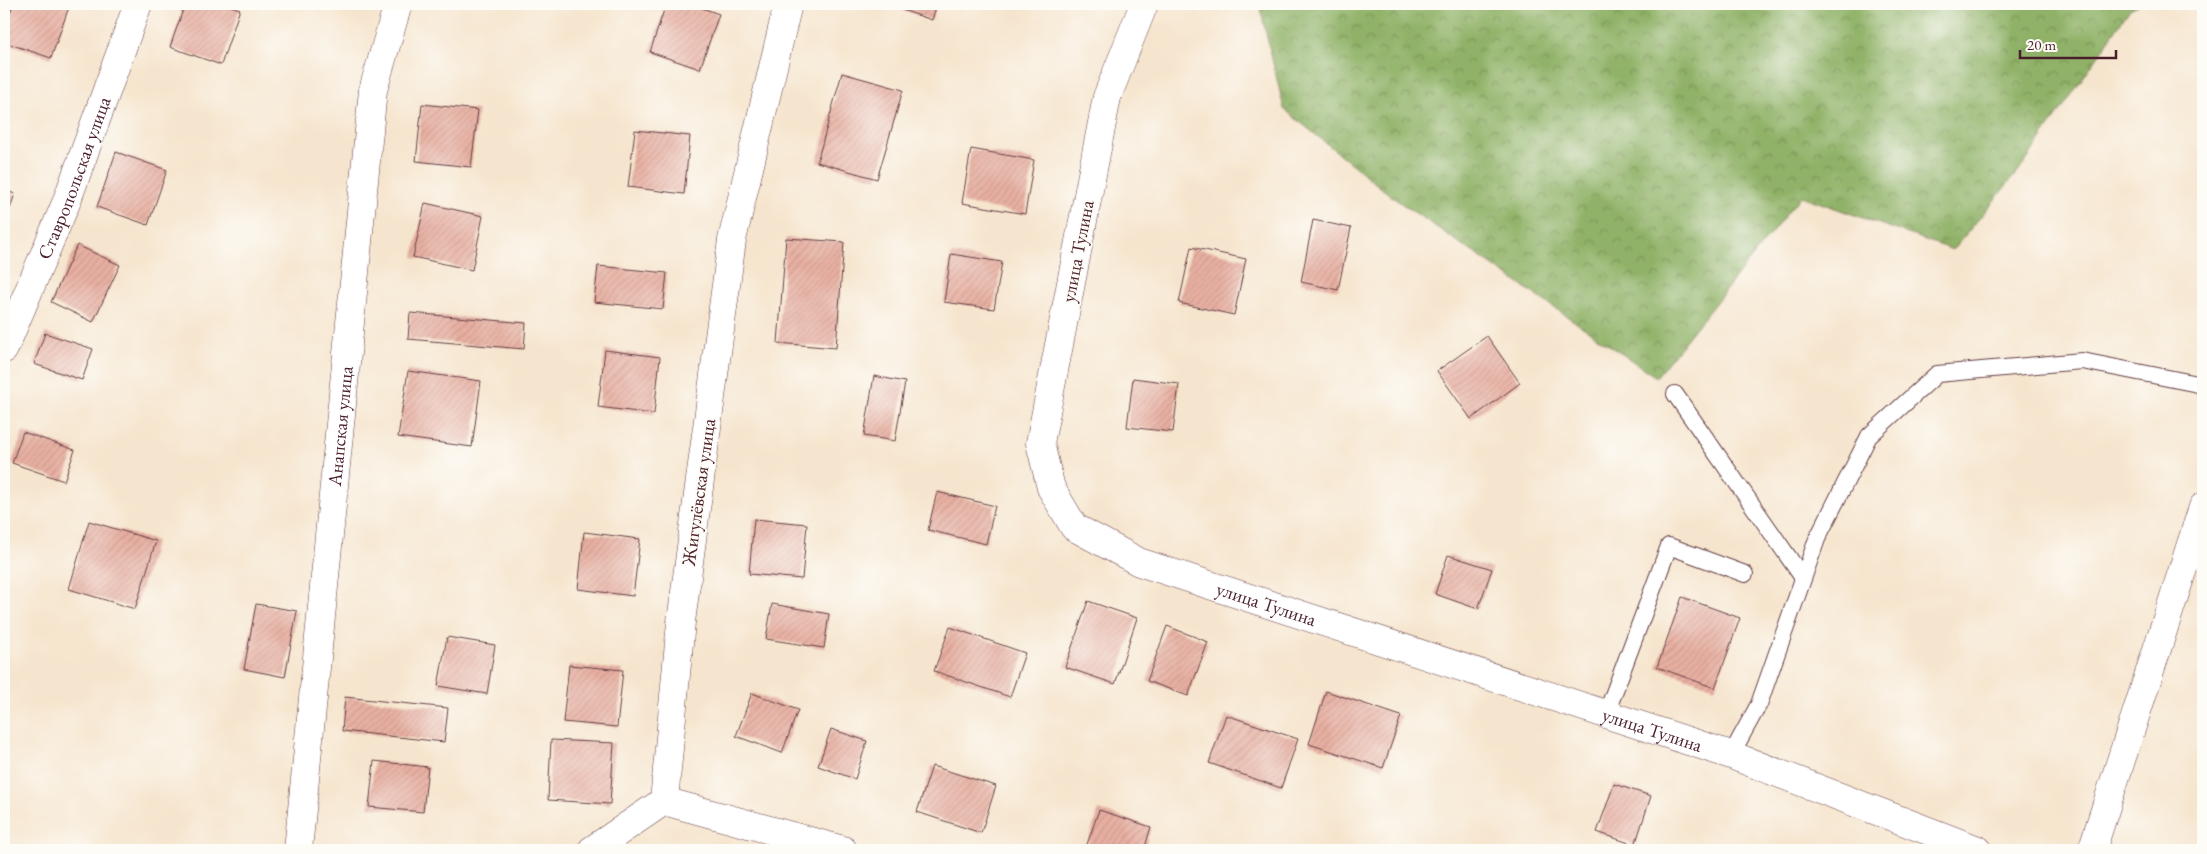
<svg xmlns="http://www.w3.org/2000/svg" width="2207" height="854" font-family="'EB Garamond',serif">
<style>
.forest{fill:url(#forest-crowns);stroke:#6d6849}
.building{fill:url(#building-hatch)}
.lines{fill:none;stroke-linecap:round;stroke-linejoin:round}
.service-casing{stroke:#643d43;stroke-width:18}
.minor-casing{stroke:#643d43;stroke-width:29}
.service{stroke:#fff;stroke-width:16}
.minor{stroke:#fff;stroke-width:28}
.labels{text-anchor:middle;stroke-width:4;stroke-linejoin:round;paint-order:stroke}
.street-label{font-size:19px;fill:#4a1f2b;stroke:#fdfcf7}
</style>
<defs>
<pattern id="forest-crowns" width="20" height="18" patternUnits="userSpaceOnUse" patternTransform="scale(1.25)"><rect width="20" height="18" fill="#90b267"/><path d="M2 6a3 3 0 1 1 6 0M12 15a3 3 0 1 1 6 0" fill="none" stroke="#789055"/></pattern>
<pattern id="building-hatch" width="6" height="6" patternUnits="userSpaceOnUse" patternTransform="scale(1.25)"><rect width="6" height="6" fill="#e8b0a2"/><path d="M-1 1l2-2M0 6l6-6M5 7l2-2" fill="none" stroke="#c8978c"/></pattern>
</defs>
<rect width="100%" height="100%" fill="#fdfcf7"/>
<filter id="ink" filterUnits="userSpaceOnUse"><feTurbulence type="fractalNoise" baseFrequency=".02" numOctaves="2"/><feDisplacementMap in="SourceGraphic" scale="10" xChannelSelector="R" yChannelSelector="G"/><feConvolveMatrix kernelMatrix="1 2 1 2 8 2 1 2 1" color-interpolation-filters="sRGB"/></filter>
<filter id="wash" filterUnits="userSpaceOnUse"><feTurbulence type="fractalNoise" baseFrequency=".0096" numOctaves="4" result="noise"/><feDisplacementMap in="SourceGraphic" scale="20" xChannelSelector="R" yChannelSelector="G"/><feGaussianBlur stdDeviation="1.12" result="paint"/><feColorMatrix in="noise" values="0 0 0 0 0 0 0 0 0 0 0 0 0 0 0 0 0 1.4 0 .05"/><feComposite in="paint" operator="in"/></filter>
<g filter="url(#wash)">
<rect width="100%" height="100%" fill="#f6e5ce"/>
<!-- forest -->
<polygon class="forest" points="1259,4 2140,4 2130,9 2025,163 1953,250 1801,196 1656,377 1395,199 1284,109"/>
<g id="blocks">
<!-- building -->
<g class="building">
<polygon points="13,4 70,4 51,58 4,42 4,30"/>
<polygon points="185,4 224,4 240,9 221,65 170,47"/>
<polygon points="666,4 691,4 719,14 700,69 650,52"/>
<polygon points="884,4 937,4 932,20"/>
<polygon points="842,73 903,90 877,179 817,162"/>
<polygon points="422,104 478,110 471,167 416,161"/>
<polygon points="635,130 690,136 684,194 628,187"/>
<polygon points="971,149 1034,160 1025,214 962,203"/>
<polygon points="116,152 167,170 148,225 97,207"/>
<polygon points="4,190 15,194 4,225"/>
<polygon points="425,203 483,216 472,270 413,257"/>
<polygon points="1313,220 1351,228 1338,290 1301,282"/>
<polygon points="786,238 844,242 836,348 778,343"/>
<polygon points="77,245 120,265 93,322 51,302"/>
<polygon points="1191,247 1246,259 1234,315 1179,303"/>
<polygon points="951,254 1002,262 994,309 944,302"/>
<polygon points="598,266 667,273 663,309 594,302"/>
<polygon points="410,313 526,323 524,349 408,339"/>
<polygon points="45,333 93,349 82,380 34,364"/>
<polygon points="1487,336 1520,383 1471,419 1437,371"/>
<polygon points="605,350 660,357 654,414 598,407"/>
<polygon points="408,371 481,381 472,447 398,437"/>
<polygon points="874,376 905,382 895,441 864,436"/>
<polygon points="1133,378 1179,384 1173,432 1127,427"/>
<polygon points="23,432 75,450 64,481 12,463"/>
<polygon points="937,492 995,506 986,544 928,530"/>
<polygon points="754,519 807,524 802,579 749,574"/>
<polygon points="89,521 156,541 135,609 69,589"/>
<polygon points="584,532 640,539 633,596 578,589"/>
<polygon points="1448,555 1492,569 1478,609 1435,594"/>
<polygon points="1682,597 1740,618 1715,688 1657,667"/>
<polygon points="1088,601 1137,618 1115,684 1065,667"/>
<polygon points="256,604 297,611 285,677 244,669"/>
<polygon points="772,604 829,614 824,648 766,639"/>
<polygon points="1167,626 1208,642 1188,696 1147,681"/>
<polygon points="950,627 1025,653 1010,697 934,671"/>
<polygon points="447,637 495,645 487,694 438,686"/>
<polygon points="569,665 623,670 617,727 563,722"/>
<polygon points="1326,691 1401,716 1383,768 1309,744"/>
<polygon points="752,693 798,710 782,753 736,736"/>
<polygon points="345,697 448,708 444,742 342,731"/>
<polygon points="1226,715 1298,739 1281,788 1209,763"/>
<polygon points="831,729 867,741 855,779 818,766"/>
<polygon points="551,740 614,743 610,804 548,800"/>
<polygon points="374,761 428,767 423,812 369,807"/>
<polygon points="932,766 996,786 981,833 917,812"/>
<polygon points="1614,784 1651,796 1635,845 1597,832"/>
<polygon points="1099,810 1151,827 1144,850 1085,850"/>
</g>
</g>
</g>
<g filter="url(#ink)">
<use href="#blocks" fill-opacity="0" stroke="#643d43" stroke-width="1"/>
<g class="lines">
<!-- service casing -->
<g class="service-casing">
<g id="service">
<polyline points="1675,394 1803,578"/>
<polyline points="1606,714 1669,546 1745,574"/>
<polyline points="1731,755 1759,704 1817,539 1869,436 1937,374 2082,361 2203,385"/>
</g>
</g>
<!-- minor casing -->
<g class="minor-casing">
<g id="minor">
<polyline points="788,4 732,240 681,622 664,801 843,850"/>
<path id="s1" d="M1144 4 1107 97 1040 443 1051 488 1074 527 1139 562 1731 755 1978 850"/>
<path id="s2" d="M4 349 66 203 138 4"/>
<path id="s3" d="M298 850 373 90 398 4"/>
<polyline points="592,850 664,801"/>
<polyline points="2092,850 2203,507"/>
</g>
</g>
<!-- service -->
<use href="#service" class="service"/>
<!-- minor -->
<use href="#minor" class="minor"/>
</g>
</g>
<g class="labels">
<!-- street labels -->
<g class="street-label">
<text dy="7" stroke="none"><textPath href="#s2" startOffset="185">Ставропольская улица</textPath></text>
<text transform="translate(1077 251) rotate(-79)" y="7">улица Тулина</text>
<text dy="7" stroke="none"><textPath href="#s3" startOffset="426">Анапская улица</textPath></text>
<text transform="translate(698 492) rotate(-82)" y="7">Жигулёвская улица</text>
<text dy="7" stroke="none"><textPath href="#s1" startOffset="752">улица Тулина</textPath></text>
<text dy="7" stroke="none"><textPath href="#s1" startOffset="1158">улица Тулина</textPath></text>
</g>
</g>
<!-- margin -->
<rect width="2207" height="854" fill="none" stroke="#fdfcf7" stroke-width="20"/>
<!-- scale -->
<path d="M2020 50v8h96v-8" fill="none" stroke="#4a1f2b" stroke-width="2.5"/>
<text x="2027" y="50" font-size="15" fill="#4a1f2b" stroke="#fdfcf7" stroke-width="4" paint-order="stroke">20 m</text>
</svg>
